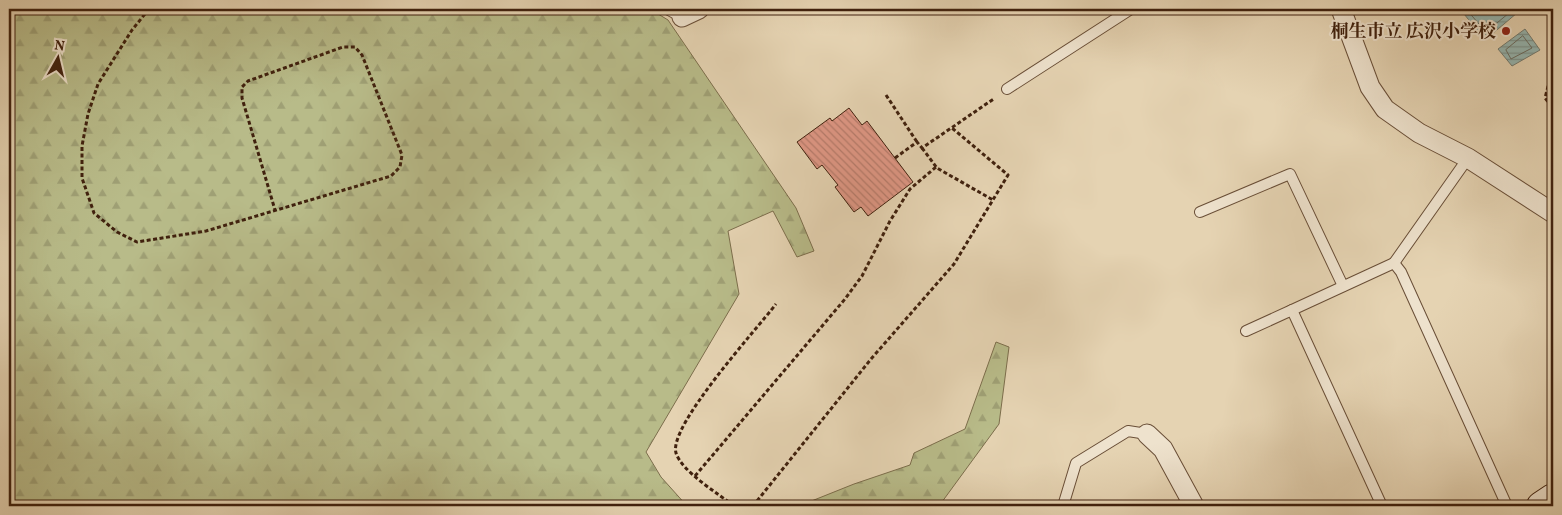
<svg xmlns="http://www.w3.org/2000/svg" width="1562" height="515" font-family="Vollkorn,'Noto Serif JP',serif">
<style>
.forest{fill:url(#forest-firs);stroke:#7c6e4c}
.water{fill:url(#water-rules);stroke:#747b70}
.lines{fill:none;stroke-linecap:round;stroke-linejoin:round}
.shore{stroke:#6b6c60;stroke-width:1}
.building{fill:url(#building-back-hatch);stroke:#40210e}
.service-casing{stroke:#694e37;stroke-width:12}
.minor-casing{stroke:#694e37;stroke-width:21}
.secondary-casing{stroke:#40210e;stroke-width:30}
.path{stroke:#40210e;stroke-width:3;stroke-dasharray:4 2.5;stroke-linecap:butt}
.service{stroke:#eee2cd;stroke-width:10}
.minor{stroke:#eee2cd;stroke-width:19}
.secondary{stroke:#eee2cd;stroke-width:28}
.poi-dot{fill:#8f2418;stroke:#eee2cd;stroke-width:2}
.labels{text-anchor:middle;stroke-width:4;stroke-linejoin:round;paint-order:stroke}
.poi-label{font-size:18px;font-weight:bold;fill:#40210e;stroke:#eee2cd;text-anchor:end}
</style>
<defs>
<pattern id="forest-firs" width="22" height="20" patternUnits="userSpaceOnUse" patternTransform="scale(1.25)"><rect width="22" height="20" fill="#b8bb89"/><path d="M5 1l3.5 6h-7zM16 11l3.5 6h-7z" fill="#9fa075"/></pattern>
<pattern id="water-rules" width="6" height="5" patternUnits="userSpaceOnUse" patternTransform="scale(1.25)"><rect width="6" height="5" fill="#96b7b2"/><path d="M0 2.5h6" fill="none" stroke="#7c948f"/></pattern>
<pattern id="building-back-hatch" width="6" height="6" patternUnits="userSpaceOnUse" patternTransform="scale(1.25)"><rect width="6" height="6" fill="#df9785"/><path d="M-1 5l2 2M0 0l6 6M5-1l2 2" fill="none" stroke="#b67b6b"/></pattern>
</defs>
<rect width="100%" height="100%" fill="#e5d3b2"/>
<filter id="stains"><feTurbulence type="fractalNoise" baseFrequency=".004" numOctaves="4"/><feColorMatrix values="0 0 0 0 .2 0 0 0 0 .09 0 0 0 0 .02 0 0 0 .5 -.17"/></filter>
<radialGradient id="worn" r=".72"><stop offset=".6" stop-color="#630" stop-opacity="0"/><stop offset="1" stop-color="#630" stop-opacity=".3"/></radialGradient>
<!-- forest -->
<g class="forest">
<polygon points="9,9 650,9 668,20 796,208 814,251 797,257 773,211 728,231 739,294 646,452 661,477 687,506 9,506"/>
<polygon points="996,342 1009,347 999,424 939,506 799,506 854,484 910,465 914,453 965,429"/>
</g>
<!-- water -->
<g class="water">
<polygon points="1460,9 1514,9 1517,13 1485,40"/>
<polygon points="1525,29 1540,50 1512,66 1498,49"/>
</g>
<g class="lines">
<!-- shore -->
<g class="shore">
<polyline points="1466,9 1486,32 1509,13 1510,9"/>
<polygon points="1523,36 1532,48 1511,59 1506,50"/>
</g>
</g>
<!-- building -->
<polygon class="building" points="849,108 862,125 867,121 913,182 868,216 861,207 854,212 835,187 838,185 822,165 817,169 797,142 830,118 832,121"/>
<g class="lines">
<!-- service casing -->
<g class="service-casing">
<g id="service">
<polyline points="667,9 682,17"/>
<polyline points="1007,89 1131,9"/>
<polyline points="1200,212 1290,174 1343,286"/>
<polyline points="1394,263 1468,158"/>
<polyline points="1292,310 1394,263 1401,272 1507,506"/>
<polyline points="1246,331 1292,310 1382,506"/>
<polyline points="1063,506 1076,463 1128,431 1147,434"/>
</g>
</g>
<!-- minor casing -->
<g class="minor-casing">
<g id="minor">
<polyline points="1341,9 1370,87 1385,109 1419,133 1468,158 1553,213"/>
<polyline points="682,17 699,9"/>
<polyline points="1147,434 1163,449 1194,506"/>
</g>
</g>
<!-- secondary casing -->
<g class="secondary-casing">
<polyline id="secondary" points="1541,506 1553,498"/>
</g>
<!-- path -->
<g class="path">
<polyline points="149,9 132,30 98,84 88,114 82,146 82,178 94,213 117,232 137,242 206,231 391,176 400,167 402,155 362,55 355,47 343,47 248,81 242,87 242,98 275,210"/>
<polyline points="1553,67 1545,98 1553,108"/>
<polyline points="886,95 917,142"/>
<polyline points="922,148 937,168 993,200"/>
<polyline points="895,158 917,142 922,148 995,98"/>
<polyline points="695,476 845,299 862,276 890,221 910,189 936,167"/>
<path d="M734 506C719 494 682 472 676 453 668 426 757 329 776 304"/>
<polyline points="753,506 871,359 954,264 1008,175 952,128"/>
</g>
<!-- service -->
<use href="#service" class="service"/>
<!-- minor -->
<use href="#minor" class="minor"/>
<!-- secondary -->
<use href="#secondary" class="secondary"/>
</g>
<!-- markers -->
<circle class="poi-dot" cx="1506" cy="31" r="5"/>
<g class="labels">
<!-- poi labels -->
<g class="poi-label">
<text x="1496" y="37">桐生市立 広沢小学校</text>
</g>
</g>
<!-- margin -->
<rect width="1562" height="515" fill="none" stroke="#e5d3b2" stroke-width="30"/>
<rect x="10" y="10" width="1542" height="495" fill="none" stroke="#40210e" stroke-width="2.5"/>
<rect x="15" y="15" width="1532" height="485" fill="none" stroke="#40210e"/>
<!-- north arrow -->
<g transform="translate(58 58) rotate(8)" stroke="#eee2cd" stroke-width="4" paint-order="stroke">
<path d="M0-4L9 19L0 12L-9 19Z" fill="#40210e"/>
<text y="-8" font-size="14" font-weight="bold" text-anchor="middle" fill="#40210e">N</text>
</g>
<rect width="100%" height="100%" filter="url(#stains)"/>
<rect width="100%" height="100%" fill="url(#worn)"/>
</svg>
